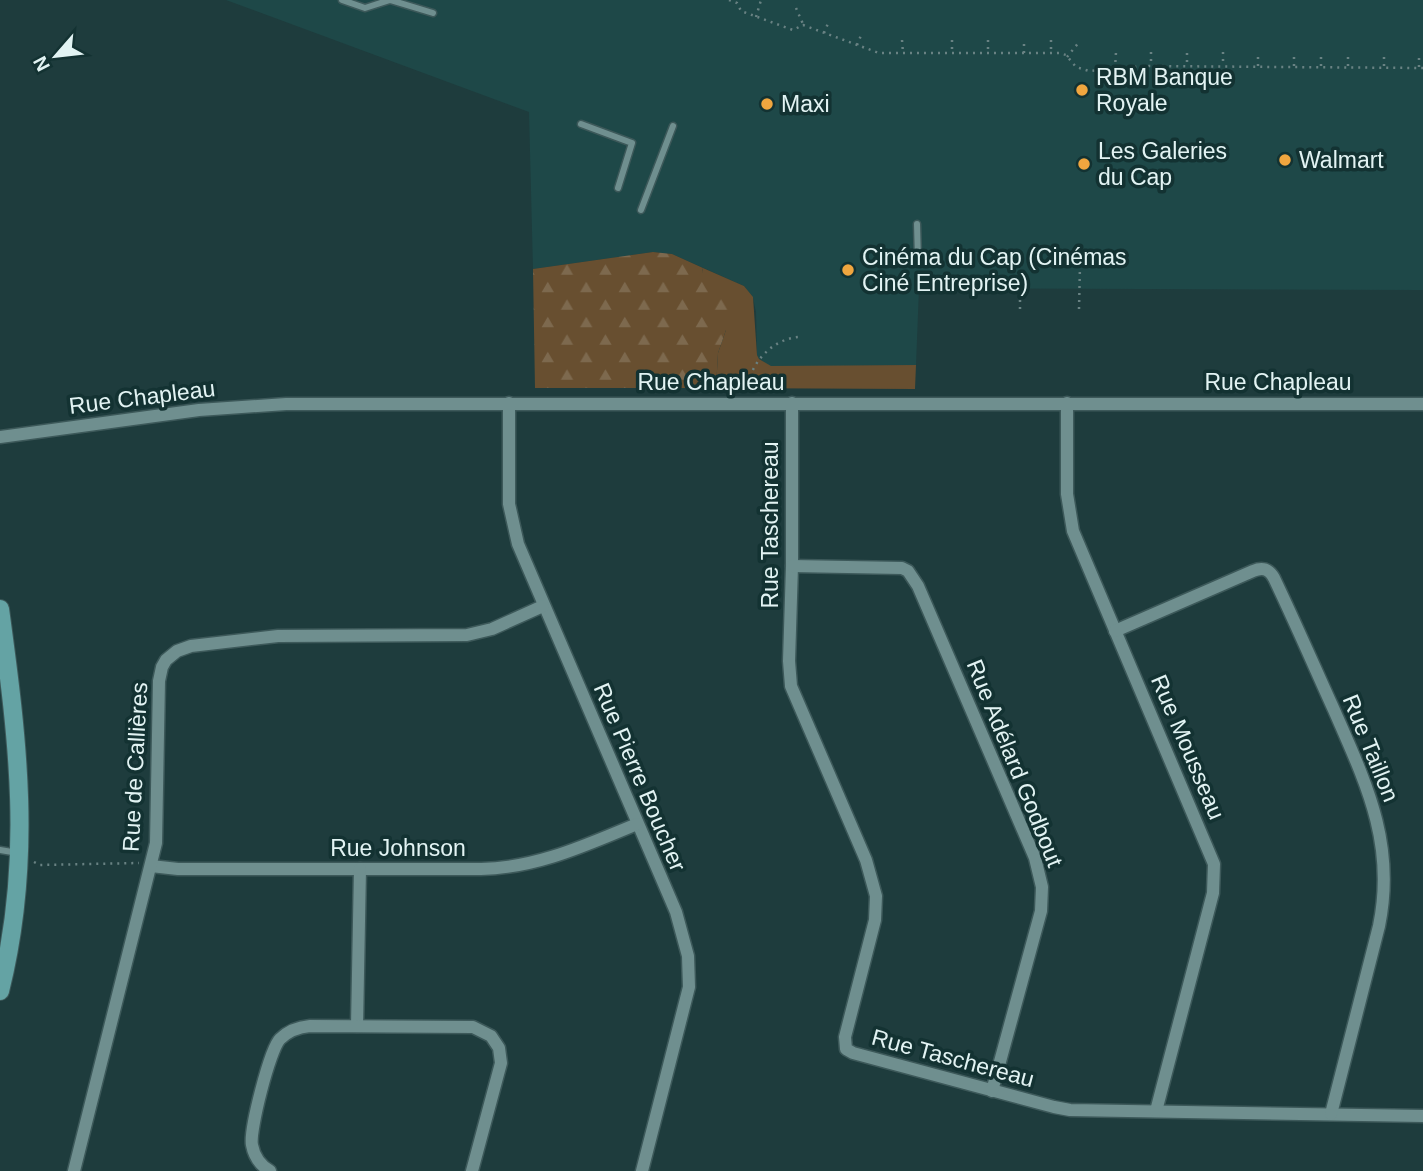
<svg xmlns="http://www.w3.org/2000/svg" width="1423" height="1171" font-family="Helvetica,sans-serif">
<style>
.built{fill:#1e4848}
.grass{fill:#684f30}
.forest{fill:url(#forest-firs)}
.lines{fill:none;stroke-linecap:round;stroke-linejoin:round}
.lane-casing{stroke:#3d595a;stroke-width:9}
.street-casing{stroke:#3d595a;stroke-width:15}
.secondary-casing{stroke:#3d595a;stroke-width:20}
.path{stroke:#698283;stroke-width:2.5;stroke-dasharray:2 5;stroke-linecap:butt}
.lane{stroke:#6f8f8f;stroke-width:6}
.street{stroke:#6f8f8f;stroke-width:12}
.secondary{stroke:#64a3a4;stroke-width:18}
.poi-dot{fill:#f0a63f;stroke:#133232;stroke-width:2.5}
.labels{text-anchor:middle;stroke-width:7;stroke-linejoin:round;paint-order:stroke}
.poi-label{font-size:23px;fill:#e2f3f3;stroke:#133232;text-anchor:start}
.street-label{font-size:23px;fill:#e2f3f3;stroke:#133232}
</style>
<defs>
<pattern id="forest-firs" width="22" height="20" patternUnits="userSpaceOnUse" patternTransform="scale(1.75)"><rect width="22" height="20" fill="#684f30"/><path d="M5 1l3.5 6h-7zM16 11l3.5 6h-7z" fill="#7d694e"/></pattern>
</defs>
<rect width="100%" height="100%" fill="#1e3c3d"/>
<!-- built -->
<polygon class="built" points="226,0 1423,0 1423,290 919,288 916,365 771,367 759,359 757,355 756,312 753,298 744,286 672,254 653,252 533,269 529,112"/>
<!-- grass -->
<polygon class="grass" points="703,268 744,286 753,297 757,355 759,359 771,366 916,365 915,389 716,388 718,353 726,330 702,272"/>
<!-- forest -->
<polygon class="forest" points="653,252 672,254 703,268 702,272 723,290 729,312 726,330 718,353 716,388 535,388 533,269"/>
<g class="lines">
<!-- lane casing -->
<g class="lane-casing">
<g id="lane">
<polyline points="342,0 365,8 390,0 433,13"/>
<polyline points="581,124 632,143 618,188"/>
<polyline points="641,210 673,126"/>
<polyline points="917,224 918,260"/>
<polyline points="0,850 18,853"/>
</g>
</g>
<!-- street casing -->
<g class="street-casing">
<g id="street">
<polyline points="509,403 509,504 518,544 676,912 688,956 689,987 642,1171"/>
<polyline points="792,403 792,566 789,661 791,686 866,860 876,896 875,920 845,1037 846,1049 853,1053 1054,1107 1070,1110 1423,1116"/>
<polyline points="1067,403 1067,494 1073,531 1214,864 1213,893 1156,1111"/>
<polyline points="0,437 199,410 286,404 1423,404"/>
<polyline points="792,566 902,568 908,571 918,586 1035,858 1042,887 1041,911 992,1091"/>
<path d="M1115 631 1253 571C1263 567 1269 569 1274 578 1295 622 1314 666 1334 710 1366 783 1396 844 1379 926L1331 1114"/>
<path d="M151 866 178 869H481C537 868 586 845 637 824"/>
<polyline points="357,1026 360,869"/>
<polyline points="74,1171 156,843 159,681 162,667 166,660 177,651 191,646 278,636 467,635 492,629 543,606"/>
<path d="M270 1171C260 1165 254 1156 252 1145 249 1131 270 1049 280 1039 288 1031 299 1027 310 1026L473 1027 491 1036 499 1048 501 1063 472 1171"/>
</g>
</g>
<!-- secondary casing -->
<g class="secondary-casing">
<path id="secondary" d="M0 609C18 741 33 859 0 991"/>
</g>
<!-- path -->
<g class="path">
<polyline points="729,0 737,3 741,11 793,30 803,25 879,53 1059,53 1066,55 1076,67 1089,71 1146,66 1423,68"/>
<polyline points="796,8 803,24"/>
<polyline points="756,17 761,0"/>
<polyline points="824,33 829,21"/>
<polyline points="902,40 903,53"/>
<polyline points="952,40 952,53"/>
<polyline points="988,40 988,53"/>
<polyline points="1051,40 1051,51"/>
<polyline points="857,45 862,33"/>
<polyline points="1151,52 1151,66"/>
<polyline points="1223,52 1223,66"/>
<polyline points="1024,53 1024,40"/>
<polyline points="1187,53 1187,66"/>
<polyline points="1067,57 1080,41"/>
<polyline points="1258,66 1258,52"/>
<polyline points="1294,66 1294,52"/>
<polyline points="1321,66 1321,52"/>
<polyline points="1348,66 1348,52"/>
<polyline points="1384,66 1384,52"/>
<polyline points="1419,67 1419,53"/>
<polyline points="1115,69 1116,52"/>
<polyline points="1020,309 1020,265"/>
<polyline points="1079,309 1080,265"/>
<path d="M747 390C750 363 772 339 799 337"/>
<polyline points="34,862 40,865 139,863"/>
</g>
<!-- lane -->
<use href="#lane" class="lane"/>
<!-- street -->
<use href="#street" class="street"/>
<!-- secondary -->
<use href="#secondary" class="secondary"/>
</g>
<!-- markers -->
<g class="poi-dot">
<circle cx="1082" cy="90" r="7"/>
<circle cx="767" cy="104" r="7"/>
<circle cx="1285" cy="160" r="7"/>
<circle cx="1084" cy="164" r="7"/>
<circle cx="848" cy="270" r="7"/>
</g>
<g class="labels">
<!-- poi labels -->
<g class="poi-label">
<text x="1096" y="85">RBM Banque<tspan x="1096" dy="26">Royale</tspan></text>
<text x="781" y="112">Maxi</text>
<text x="1098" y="159">Les Galeries<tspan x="1098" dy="26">du Cap</tspan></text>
<text x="1299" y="168">Walmart</text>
<text x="862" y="265">Cinéma du Cap (Cinémas<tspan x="862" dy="26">Ciné Entreprise)</tspan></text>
</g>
<!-- street labels -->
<g class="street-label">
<text x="711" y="390">Rue Chapleau</text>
<text x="1278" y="390">Rue Chapleau</text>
<text transform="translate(142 397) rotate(-7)" y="8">Rue Chapleau</text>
<text transform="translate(770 525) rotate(-90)" y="8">Rue Taschereau</text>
<text transform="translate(1188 747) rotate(67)" y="8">Rue Mousseau</text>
<text transform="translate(1371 748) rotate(68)" y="8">Rue Taillon</text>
<text transform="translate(1015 763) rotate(68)" y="8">Rue Adélard Godbout</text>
<text transform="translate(135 767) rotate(-87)" y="8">Rue de Callières</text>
<text transform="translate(640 777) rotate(67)" y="8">Rue Pierre Boucher</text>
<text x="398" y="856">Rue Johnson</text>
<text transform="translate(953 1058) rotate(15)" y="8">Rue Taschereau</text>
</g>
</g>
<!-- north arrow -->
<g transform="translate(56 56) rotate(242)" stroke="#133232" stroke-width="5" paint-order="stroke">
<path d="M0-5L12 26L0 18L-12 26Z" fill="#e2f3f3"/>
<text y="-10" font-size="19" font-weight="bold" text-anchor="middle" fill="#e2f3f3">N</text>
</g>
</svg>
